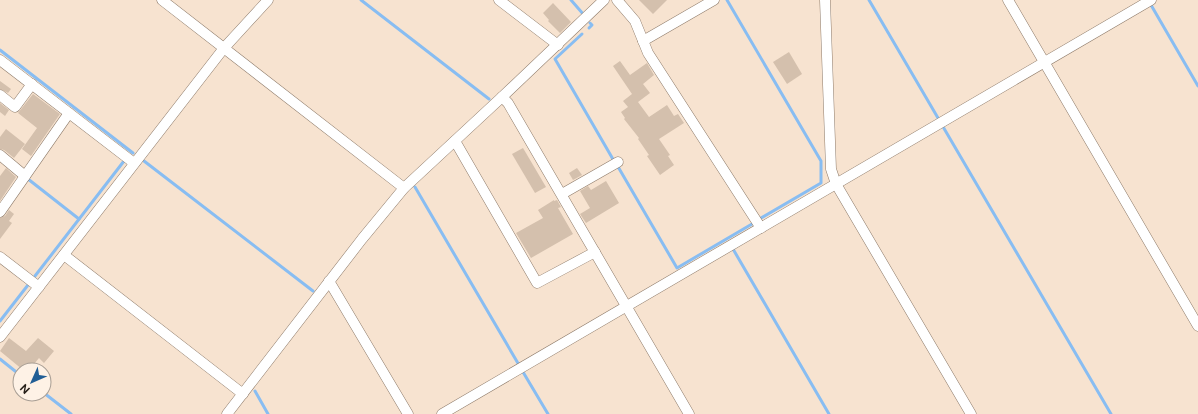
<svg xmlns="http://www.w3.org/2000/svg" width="1198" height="414" font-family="'Public Sans',sans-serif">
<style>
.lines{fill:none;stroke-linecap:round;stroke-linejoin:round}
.stream{stroke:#88bdf2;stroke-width:3}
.building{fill:#d4c0ad}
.minor-casing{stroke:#8e7b6a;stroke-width:11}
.minor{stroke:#fff;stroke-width:10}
</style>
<rect width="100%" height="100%" fill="#f7e3d0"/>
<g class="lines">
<!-- stream -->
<g class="stream">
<polyline points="361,0 489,99"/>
<polyline points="571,0 584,15"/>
<polyline points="727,0 821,161 821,183 761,218"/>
<polyline points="869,0 938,118"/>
<polyline points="1151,5 1198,86"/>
<polyline points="589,28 592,25 590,23"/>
<polyline points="582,34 555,59 614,161"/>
<polyline points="0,50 133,153"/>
<polyline points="942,125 1111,414"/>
<polyline points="144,161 313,291"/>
<polyline points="617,165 677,268 752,224"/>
<polyline points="28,179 79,219"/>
<polyline points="415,187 519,365"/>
<polyline points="733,249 829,414"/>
<polyline points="35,276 124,161"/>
<polyline points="0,321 28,285"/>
<polyline points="0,359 20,375"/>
<polyline points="523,372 548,414"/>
<polyline points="255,391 268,414"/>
<polyline points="44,393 71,414"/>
</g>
</g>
<!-- building -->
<g class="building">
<polygon points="639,0 667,0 653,14"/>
<polygon points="553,3 571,22 560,33 548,21 549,20 543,13"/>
<polygon points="789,52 802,74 787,84 773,62"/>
<polygon points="620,61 630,75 647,63 654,75 643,84 650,93 638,102 649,117 667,105 674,116 678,114 684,123 659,139 670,155 668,156 674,165 660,175 647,156 649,155 638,139 639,138 624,119 625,118 621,112 628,107 623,101 632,94 613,66"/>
<polygon points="0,81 11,89 8,93 0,89"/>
<polygon points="33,94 60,114 31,156 22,149 37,128 18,113"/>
<polygon points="0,103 9,110 5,116 0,112"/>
<polygon points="6,129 25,144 14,158 4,150 0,149 0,137"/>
<polygon points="523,148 546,187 535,193 512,154"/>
<polygon points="6,168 16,177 0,201 0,176"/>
<polygon points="577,168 582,175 573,180 569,173"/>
<polygon points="606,181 619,203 586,223 580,214 590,208 580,191 588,186 591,190"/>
<polygon points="554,200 554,201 557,200 561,207 558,208 573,234 531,258 516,233 543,218 538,210"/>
<polygon points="9,210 14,214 9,221 12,223 0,239 0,218 5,216"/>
<polygon points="9,338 26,351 38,338 54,351 44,363 39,358 29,370 23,370 0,351"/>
</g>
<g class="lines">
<!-- minor casing -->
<g class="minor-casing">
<g id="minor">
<polyline points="162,0 404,188"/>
<polyline points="499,0 558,45"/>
<polyline points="617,0 635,21 648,53 761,228"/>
<polyline points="825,0 831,169 836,184 971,414"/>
<polyline points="1008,0 1198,326"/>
<polyline points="643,41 714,0"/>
<polyline points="0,60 134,163"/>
<polyline points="0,95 15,107 32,84"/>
<polyline points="502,97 508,103 689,414"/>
<polyline points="455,141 537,283 595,252"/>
<polyline points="0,155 25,176"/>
<polyline points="562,194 618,162"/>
<polyline points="0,212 69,113"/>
<polyline points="64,255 243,394"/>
<polyline points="0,257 39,287"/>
<polyline points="329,281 408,414"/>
<polyline points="0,337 224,48 268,0"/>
<polyline points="227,414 362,239 404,188 502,97 604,0"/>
<polyline points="442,414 1151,0"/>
</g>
</g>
<!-- minor -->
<use href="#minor" class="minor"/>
</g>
<!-- north arrow -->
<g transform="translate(32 382) rotate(225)"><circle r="19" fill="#fef2e6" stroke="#a89e94"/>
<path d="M0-3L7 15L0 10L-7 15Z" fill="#215e95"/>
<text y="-6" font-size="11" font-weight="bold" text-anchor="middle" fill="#28211a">N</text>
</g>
</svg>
